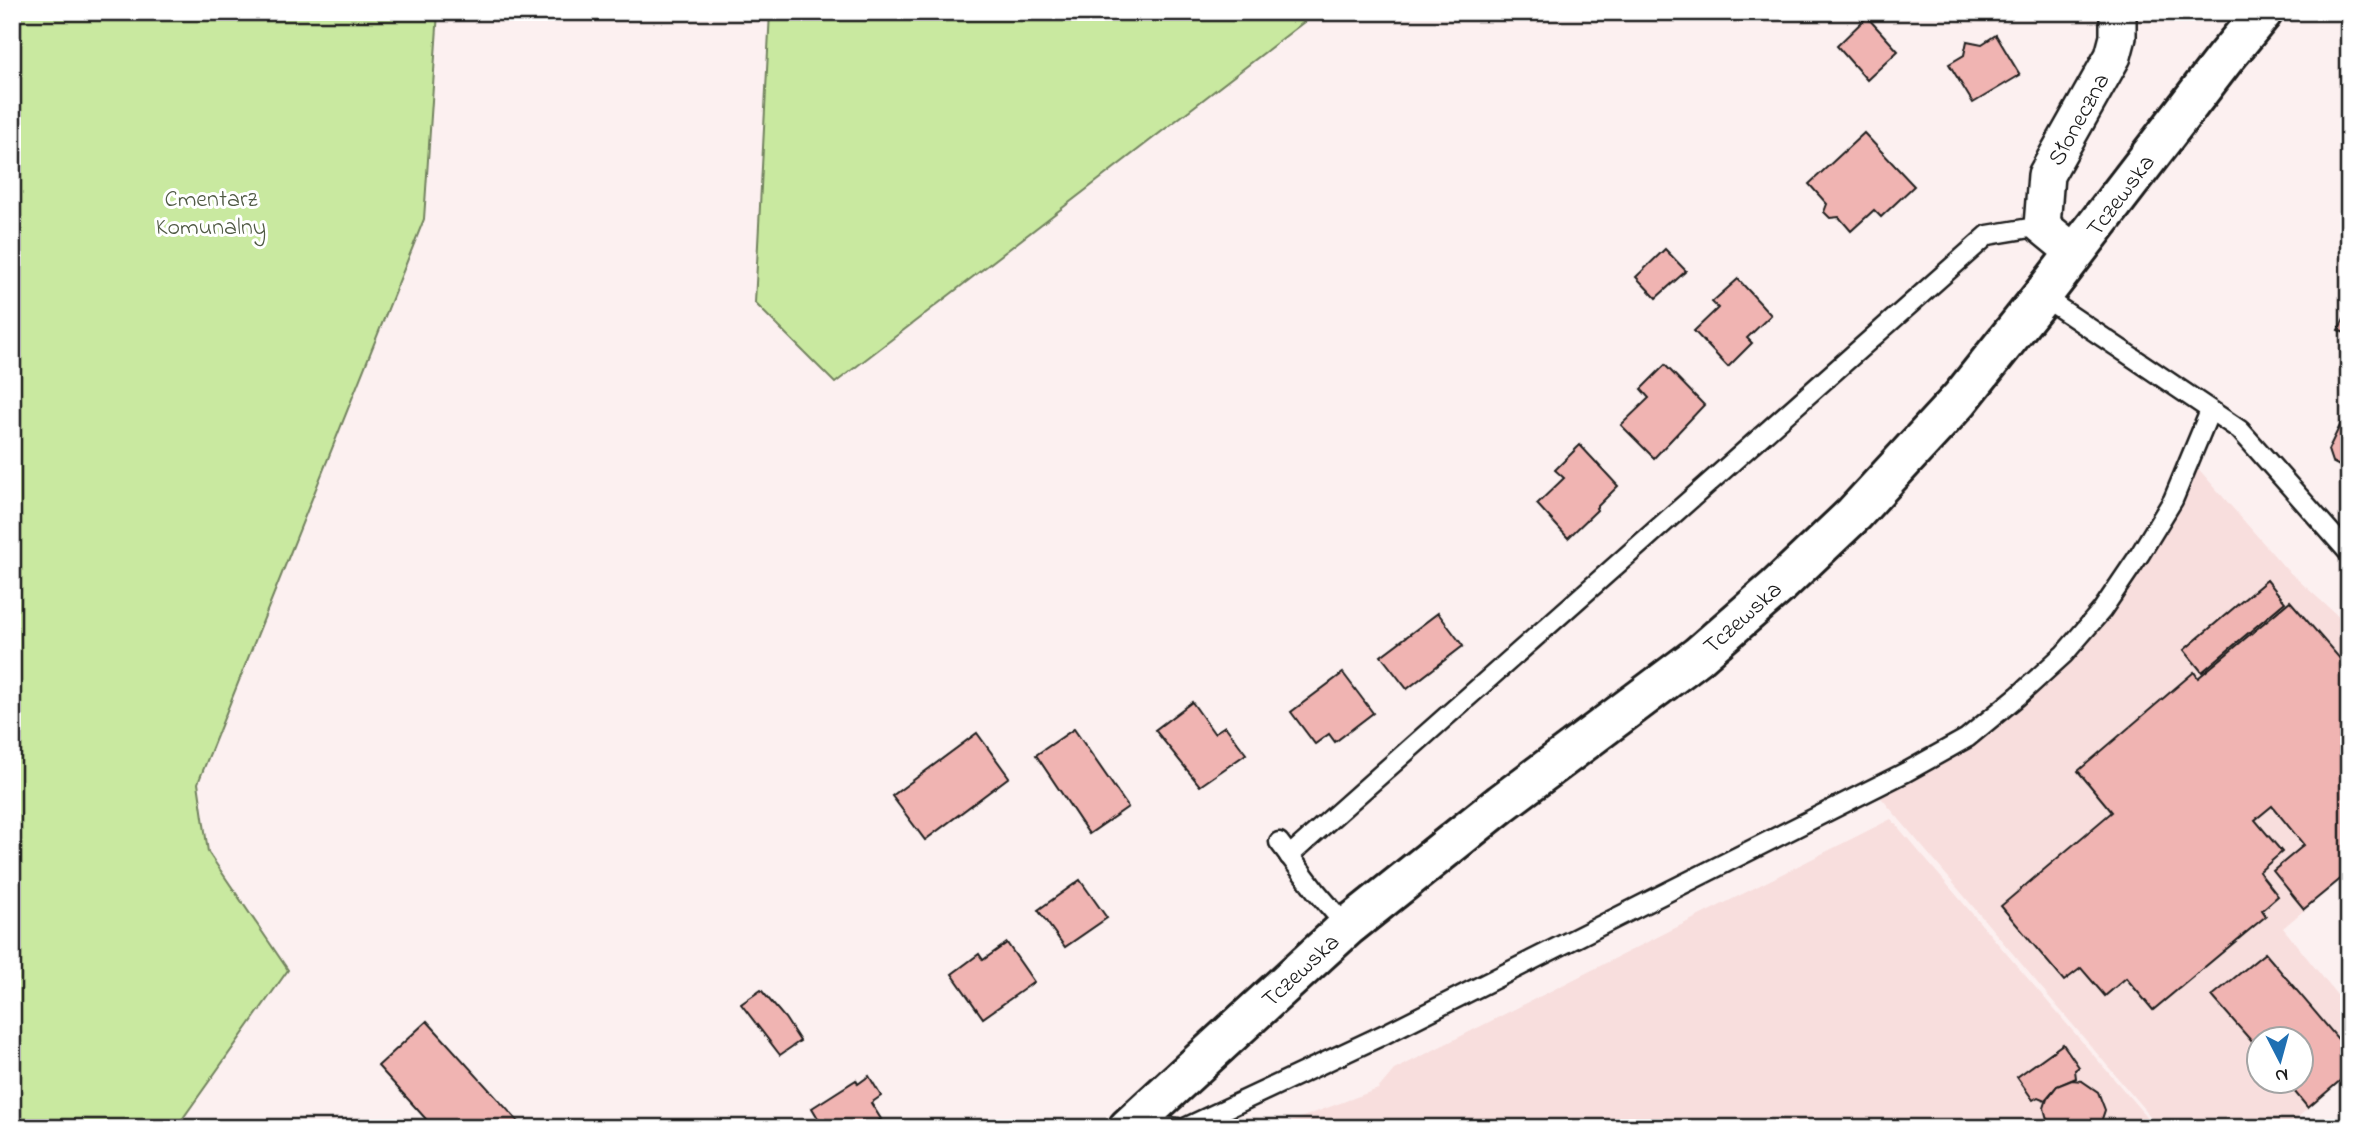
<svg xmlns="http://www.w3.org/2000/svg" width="2361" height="1140" font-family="'Indie Flower',sans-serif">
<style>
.built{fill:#f8dedd;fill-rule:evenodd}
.green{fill:#c9e9a0;stroke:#72825e;stroke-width:2}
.building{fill:#f0b4b2;stroke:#1c1c1c;stroke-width:2}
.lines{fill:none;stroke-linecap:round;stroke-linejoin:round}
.lane-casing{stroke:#1c1c1c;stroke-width:23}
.street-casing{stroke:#1c1c1c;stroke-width:40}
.secondary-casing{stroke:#1c1c1c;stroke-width:44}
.lane{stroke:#fff;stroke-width:18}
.street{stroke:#fff;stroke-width:35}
.secondary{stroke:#fff;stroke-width:38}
.labels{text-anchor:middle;stroke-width:6;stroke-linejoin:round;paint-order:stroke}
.street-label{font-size:24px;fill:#1c1c1c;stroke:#fff}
.park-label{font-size:24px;fill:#505a44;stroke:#fff}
</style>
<rect width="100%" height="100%" fill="#fcf0f0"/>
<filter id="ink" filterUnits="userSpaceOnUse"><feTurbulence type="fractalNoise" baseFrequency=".0143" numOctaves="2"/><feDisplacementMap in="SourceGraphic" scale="14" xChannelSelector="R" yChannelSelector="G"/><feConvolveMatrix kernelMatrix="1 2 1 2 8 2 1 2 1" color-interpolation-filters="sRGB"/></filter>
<g filter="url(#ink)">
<!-- built -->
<g class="built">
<path d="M2189 458 2286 569 2349 626V872L2283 928 2349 1010V1074L2285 1128H2160L1872 787 2021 701 2120 593ZM2260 1038H2302V1080H2260Z"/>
<polygon points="1891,819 2156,1128 1273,1128 1378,1089 1394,1070"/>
</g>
<!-- green -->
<g class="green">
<polygon points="12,12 438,12 424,219 198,783 208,852 288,970 176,1128 12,1128"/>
<polygon points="770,12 1317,12 835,383 755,303"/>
</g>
<!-- building -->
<g class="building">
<polygon points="1867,17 1898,51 1867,80 1837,46"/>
<polygon points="1996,35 2020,75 1973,103 1949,64 1964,55 1967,41 1982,44"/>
<polygon points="1864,133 1914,186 1881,217 1874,210 1851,231 1839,217 1830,218 1824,212 1827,204 1809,184"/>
<polygon points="1665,249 1686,271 1656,298 1636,277"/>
<polygon points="1738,279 1771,315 1747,338 1752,343 1728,367 1694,331 1718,308 1712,302"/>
<polygon points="2349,309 2349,335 2338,330"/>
<polygon points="1665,365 1704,405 1654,458 1621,425 1649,398 1641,389"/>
<polygon points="2349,407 2349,471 2332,462 2328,450"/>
<polygon points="1580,445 1618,486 1596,508 1597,510 1568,538 1537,504 1564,478 1555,470"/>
<polygon points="2267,580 2285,602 2202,672 2184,650"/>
<polygon points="2290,601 2349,669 2349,872 2304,909 2273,871 2304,845 2272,806 2255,820 2282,852 2259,872 2278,896 2262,910 2266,916 2153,1010 2126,978 2105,996 2081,968 2064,981 2001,906 2112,812 2078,771 2194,672 2198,678"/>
<polygon points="1438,613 1463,646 1407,689 1381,656"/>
<polygon points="1343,673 1373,713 1335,742 1329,734 1315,744 1291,712"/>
<polygon points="1192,702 1214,733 1225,726 1246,754 1200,786 1155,730"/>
<polygon points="1074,729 1128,807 1089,834 1036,755"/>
<polygon points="977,733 1009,777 925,840 892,796"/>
<polygon points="1080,880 1107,918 1065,947 1038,910"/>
<polygon points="1007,943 1034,982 983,1018 952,974 979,954 983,960"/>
<polygon points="2265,953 2349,1052 2349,1073 2308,1108 2285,1080 2302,1080 2302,1038 2260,1038 2260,1051 2212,996"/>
<polygon points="761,990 785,1018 800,1041 780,1055 741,1004"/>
<polygon points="427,1021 524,1128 418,1128 426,1119 378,1066"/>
<polygon points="2063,1044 2079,1067 2075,1070 2076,1078 2057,1086 2045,1100 2038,1097 2033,1100 2017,1077"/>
<polygon points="869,1076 881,1096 871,1103 881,1119 867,1128 824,1128 812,1108 856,1080 858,1084"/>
<polygon points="2072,1080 2082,1081 2098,1092 2105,1110 2099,1128 2049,1127 2044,1108 2047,1099 2057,1086"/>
</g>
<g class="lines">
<!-- lane casing -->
<g class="lane-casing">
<g id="lane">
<polyline points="2042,296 2240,430 2349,553"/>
<polyline points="1279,842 1316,891 1347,927"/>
<polyline points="1289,856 1988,235 2042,226"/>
<polyline points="1137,1124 1178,1128"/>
<polyline points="1185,1128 1385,1034 1906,772 1967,738 2018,696 2064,654 2102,610 2140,554 2173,500 2210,411"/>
</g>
</g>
<!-- street casing -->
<g class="street-casing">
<polyline id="street" points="2075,253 2042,226 2046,175 2113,56 2118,37 2118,12"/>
</g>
<!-- secondary casing -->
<g class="secondary-casing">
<polyline id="secondary" points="1128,1128 1347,927 1502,803 1698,656 1777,587 1854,514 1960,399 2042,296 2225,58 2263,12"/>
</g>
<!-- lane -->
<use href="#lane" class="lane"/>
<!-- street -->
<use href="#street" class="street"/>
<!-- secondary -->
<use href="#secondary" class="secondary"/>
</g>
</g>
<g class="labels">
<!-- street labels -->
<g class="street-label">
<text transform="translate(2078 119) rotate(-61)" y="8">Słoneczna</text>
<text transform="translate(2120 195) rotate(-53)" y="8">Tczewska</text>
<text transform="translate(1742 617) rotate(-42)" y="8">Tczewska</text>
<text transform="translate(1300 970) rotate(-43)" y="8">Tczewska</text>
</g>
<!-- park labels -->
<g class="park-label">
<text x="211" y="206">Cmentarz<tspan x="211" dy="28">Komunalny</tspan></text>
</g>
</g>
<!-- margin -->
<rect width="2361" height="1140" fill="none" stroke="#fff" stroke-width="42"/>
<rect x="21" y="21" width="2319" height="1098" fill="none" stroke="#1c1c1c" stroke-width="2.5" filter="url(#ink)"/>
<!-- north arrow -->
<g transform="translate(2280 1060) rotate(174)"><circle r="33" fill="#ffffff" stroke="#a4a4a4" stroke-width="2"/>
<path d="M0-5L12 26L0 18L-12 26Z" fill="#1f6fb2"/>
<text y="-10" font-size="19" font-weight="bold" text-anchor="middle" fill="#1c1c1c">N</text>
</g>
</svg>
